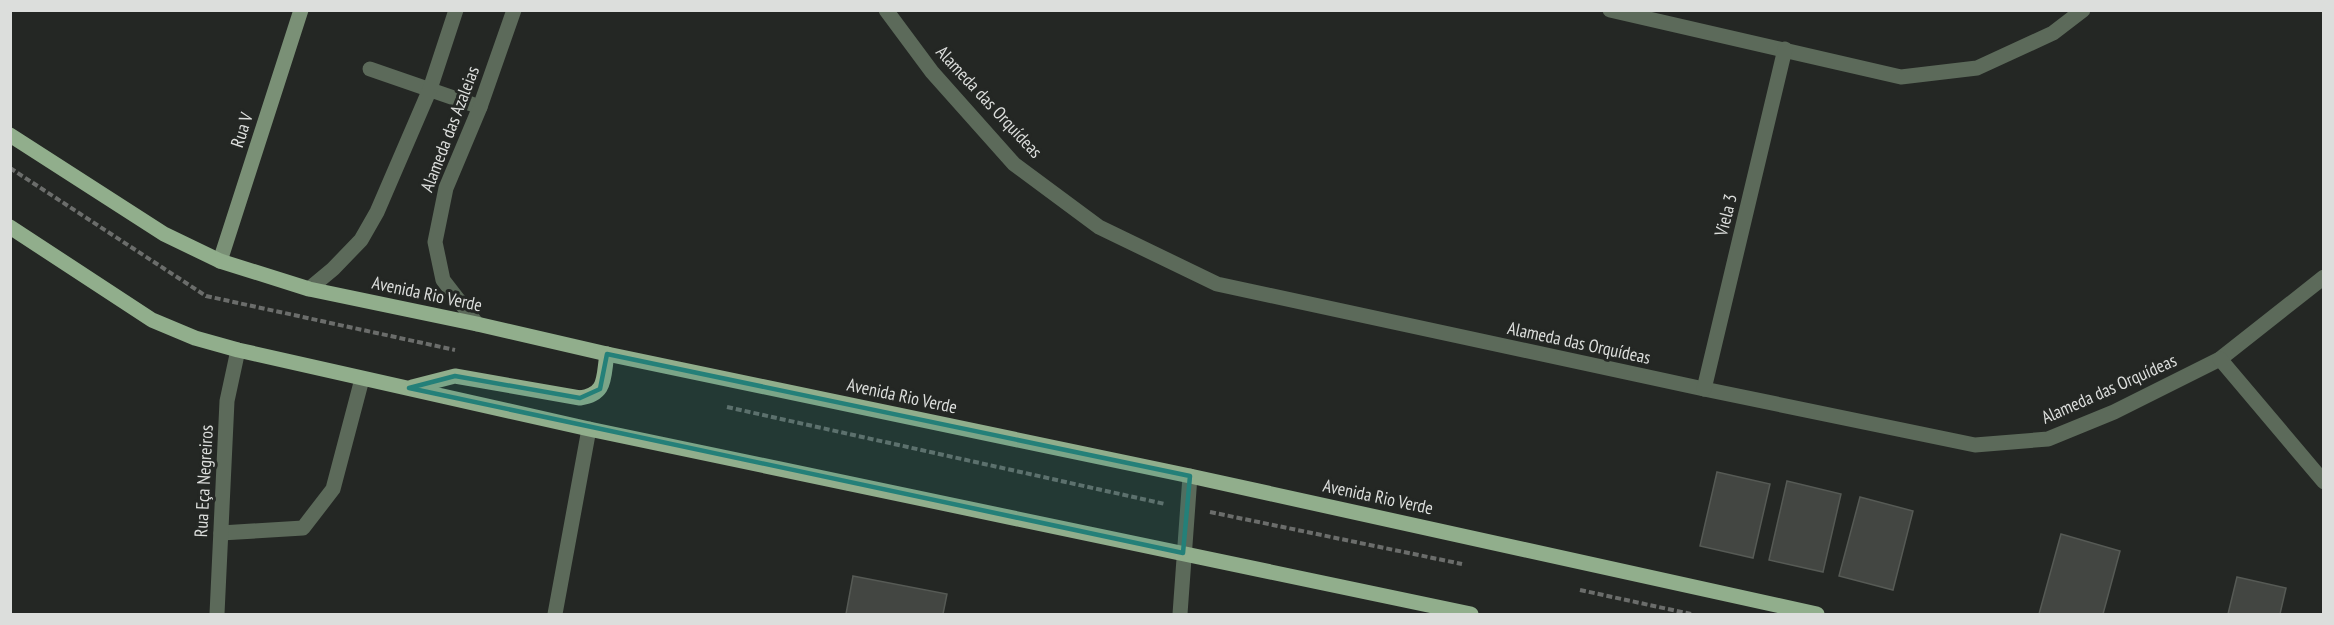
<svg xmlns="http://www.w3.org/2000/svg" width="2334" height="625" font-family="'PT Sans Narrow',sans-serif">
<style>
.building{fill:#434642;stroke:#565a55;stroke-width:1.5}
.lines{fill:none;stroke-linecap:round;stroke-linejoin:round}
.path{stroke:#6b6d6b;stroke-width:4;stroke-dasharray:6 3;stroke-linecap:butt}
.lane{stroke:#5c6a5a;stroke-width:15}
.street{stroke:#5c6a5a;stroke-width:15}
.secondary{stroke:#7a9076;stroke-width:15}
.primary{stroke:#91ae8c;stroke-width:15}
.marked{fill:#248079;fill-opacity:0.2;stroke:#248079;stroke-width:4.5;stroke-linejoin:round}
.labels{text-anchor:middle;stroke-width:6;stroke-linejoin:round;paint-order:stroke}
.street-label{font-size:18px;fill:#dcdedc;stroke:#242724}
</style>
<rect width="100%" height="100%" fill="#242724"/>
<!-- building -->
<g class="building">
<polygon points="1717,472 1770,484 1753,558 1700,546"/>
<polygon points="1787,481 1841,494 1823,572 1769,560"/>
<polygon points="1860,497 1913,511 1893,590 1839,576"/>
<polygon points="2061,534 2120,551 2103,614 2039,614"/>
<polygon points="853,576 947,594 943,614 846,614"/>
<polygon points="2237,577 2286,588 2280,614 2228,614"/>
</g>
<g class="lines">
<!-- path -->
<g class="path">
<polyline points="10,168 206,296 455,350"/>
<polyline points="727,407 1165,504"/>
<polyline points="1210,512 1462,564"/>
<polyline points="1580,590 1691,614"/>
</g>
<!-- lane -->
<g class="lane">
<polyline points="221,533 303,528 333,489 362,379"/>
<polyline points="555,614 589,429"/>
</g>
<!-- street -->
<g class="street">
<polyline points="886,10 932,72 1014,164 1099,227 1217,284 1704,389 1975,445 2048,439 2114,412 2220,359 2324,277"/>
<polyline points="1610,10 1901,77 1977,68 2053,33 2083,10"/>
<polyline points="370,69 480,107"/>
<polyline points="309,289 333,269 361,240 377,212 430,89 456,10"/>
<polyline points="477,324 443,280 435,242 446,188 480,107 514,10"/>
<polyline points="2220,359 2324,482"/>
<polyline points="1704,389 1785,49"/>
<polyline points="217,614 227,401 238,350"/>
<polyline points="1180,614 1190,476"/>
</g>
<!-- secondary -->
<polyline class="secondary" points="220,261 301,10"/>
<!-- primary -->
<g class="primary">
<polyline points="10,135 164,234 220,261 309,289 477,324 607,354 1190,476 1817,614"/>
<polyline points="10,227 152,320 195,338 238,350 589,429 1471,614"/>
<path d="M412 387 455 376 580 398C607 394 603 378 607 354"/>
</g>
</g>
<!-- marked area -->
<path class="marked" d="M607 354 1190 476 1183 553 409 388 455 376 580 398 600 389Z"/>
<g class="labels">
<!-- street labels -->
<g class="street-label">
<text transform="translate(989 102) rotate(47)" y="6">Alameda das Orquídeas</text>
<text transform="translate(450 129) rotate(-69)" y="6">Alameda das Azaleias</text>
<text transform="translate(242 130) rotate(-72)" y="6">Rua V</text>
<text transform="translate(1726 215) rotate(-76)" y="6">Viela 3</text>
<text transform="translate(427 294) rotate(12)" y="6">Avenida Rio Verde</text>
<text transform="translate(1579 343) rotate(12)" y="6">Alameda das Orquídeas</text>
<text transform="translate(2109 389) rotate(-24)" y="6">Alameda das Orquídeas</text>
<text transform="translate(902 396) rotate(12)" y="6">Avenida Rio Verde</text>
<text transform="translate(204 481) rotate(-87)" y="6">Rua Eça Negreiros</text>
<text transform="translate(1378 497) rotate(12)" y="6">Avenida Rio Verde</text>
</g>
</g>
<!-- border -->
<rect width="2334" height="625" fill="none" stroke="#dcdedc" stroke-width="24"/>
</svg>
